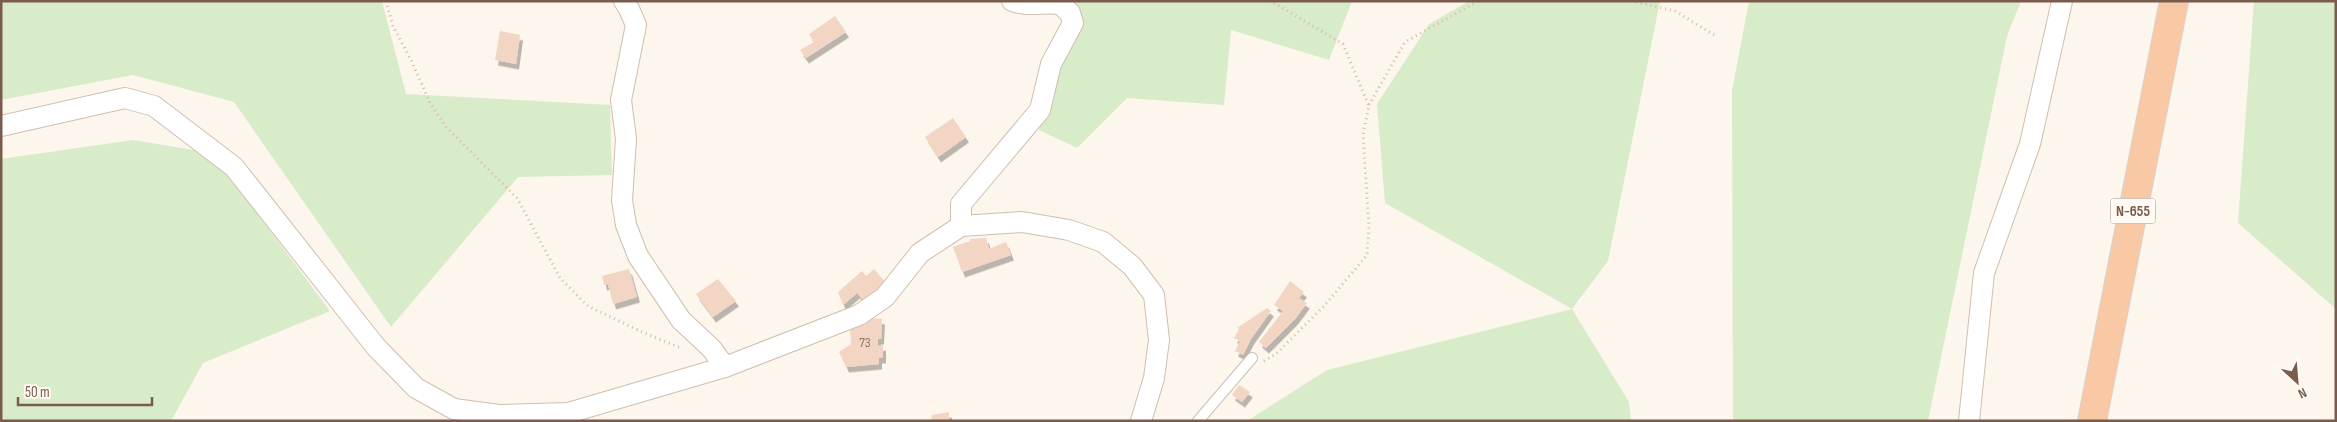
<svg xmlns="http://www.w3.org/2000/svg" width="2337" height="422" font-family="'Sofia Sans Condensed',sans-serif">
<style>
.green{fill:#d8ecc9}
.building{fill:#f3d5c3;filter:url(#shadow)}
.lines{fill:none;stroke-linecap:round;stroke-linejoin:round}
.service-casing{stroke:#d1beb0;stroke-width:12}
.minor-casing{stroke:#d1beb0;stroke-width:22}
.trunk-casing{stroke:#dad1cd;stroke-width:30}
.path{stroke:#d9b8a5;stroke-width:3;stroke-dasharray:1 4;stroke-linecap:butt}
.service{stroke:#fff;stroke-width:10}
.minor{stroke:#fff;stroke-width:20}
.trunk{stroke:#f9c8a4;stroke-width:28}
.labels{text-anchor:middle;stroke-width:4;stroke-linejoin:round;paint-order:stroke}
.number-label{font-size:14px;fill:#987a6a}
.shield{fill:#fffaf3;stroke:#a28b7f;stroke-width:1}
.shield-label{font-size:15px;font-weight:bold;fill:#7a5c4d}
</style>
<defs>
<filter id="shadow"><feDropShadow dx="3" dy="5.5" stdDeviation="0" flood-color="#0004"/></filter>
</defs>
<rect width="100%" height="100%" fill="#fdf6ec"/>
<!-- green -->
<g class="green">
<polygon points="1,1 382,1 406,94 610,105 612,175 518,177 391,327 234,102 133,75 1,100"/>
<polygon points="1075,1 1352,1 1329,60 1231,30 1224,105 1127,98 1077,148 1039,130 1056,73 1079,32"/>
<polygon points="1469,1 1660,1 1608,261 1572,309 1629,402 1631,421 1247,421 1327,370 1572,309 1385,203 1377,104 1429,24"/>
<polygon points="1749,1 2021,1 2007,36 1928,421 1733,421 1732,91"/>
<polygon points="2254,1 2336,1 2336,309 2238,223"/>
<polygon points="133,140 212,153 330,311 203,363 171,421 1,421 1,159"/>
</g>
<!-- building -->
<g class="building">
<polygon points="835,16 846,32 806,58 800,50 814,42 809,34"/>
<polygon points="500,31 520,35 516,64 495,60"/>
<polygon points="953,118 966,137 938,157 925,137"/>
<polygon points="986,238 989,249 1006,242 1011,255 962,272 953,247 970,241 970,239"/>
<polygon points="629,269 637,297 613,304 608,284 604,285 602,276"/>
<polygon points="874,269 886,283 866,303 857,293 843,305 838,292 862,271 866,276"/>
<polygon points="718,279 736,301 713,317 696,294"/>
<polygon points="1290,281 1304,292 1299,298 1307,303 1295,319 1266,348 1259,342 1283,311 1274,305"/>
<polygon points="1267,308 1271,311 1251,339 1243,355 1235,351 1240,341 1234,338 1239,329 1237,328"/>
<polygon points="872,318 882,319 881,339 878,339 878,346 883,345 883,358 879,358 879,364 846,367 839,352 851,344 850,326"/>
<polygon points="1239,385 1250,392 1242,402 1232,395"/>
<polygon points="949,412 949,421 931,421 932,415"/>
</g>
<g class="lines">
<!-- service casing -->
<g class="service-casing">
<polyline id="service" points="1198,421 1252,358"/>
</g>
<!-- minor casing -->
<g class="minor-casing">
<g id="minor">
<polyline points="624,1 629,9 636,25 621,100 626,139 622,200 626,225 638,256 681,320 712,349 725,367"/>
<polyline points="1,126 125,98 154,106 234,167 376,347 416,388 454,409 499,415 568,413 725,367 859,315 885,297 920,253 961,226 1022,222 1069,230 1103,242 1132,266 1154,295 1159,340 1154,378 1141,421"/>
<path d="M961 226V204L1040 110 1051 64 1073 23 1070 13 1060 4C1043 2 1028 7 1012 1"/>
<polyline points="1969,421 1984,273 2030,144 2062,1"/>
</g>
</g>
<!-- trunk casing -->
<g class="trunk-casing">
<polyline id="trunk" points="2092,421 2174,1"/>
</g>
<!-- path -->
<g class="path">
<polyline points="386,1 393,26 412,62 430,103 447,128 517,198 560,278 588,306 642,332 681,348"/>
<polyline points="1631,1 1675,11 1714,35"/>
<polyline points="1369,105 1405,42 1478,1"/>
<polyline points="1264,361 1276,354 1325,305 1367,255 1369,227 1363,134 1369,106 1355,73 1343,44 1276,4 1268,1"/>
</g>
<!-- service -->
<use href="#service" class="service"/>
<!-- minor -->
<use href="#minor" class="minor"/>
<!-- trunk -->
<use href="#trunk" class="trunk"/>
</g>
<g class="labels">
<!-- number labels -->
<g class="number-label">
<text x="865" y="347">73</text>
</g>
<!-- shield labels -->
<rect class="shield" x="2110.5" y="198.5" width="45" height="25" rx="4"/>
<g class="shield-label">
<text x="2133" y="216">N-655</text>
</g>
</g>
<!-- border -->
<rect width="2337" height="422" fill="none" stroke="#7a5c4d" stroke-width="5"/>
<!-- north arrow -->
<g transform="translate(2297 382) rotate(154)" stroke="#fffaf3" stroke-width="4" paint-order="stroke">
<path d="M0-4L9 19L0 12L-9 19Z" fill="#7a5c4d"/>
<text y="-8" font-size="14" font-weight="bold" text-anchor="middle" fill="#7a5c4d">N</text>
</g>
<!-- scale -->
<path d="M18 397v8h134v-8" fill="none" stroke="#7a5c4d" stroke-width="2.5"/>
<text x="25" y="397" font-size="15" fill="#7a5c4d" stroke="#fffaf3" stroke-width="4" paint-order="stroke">50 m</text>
</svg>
